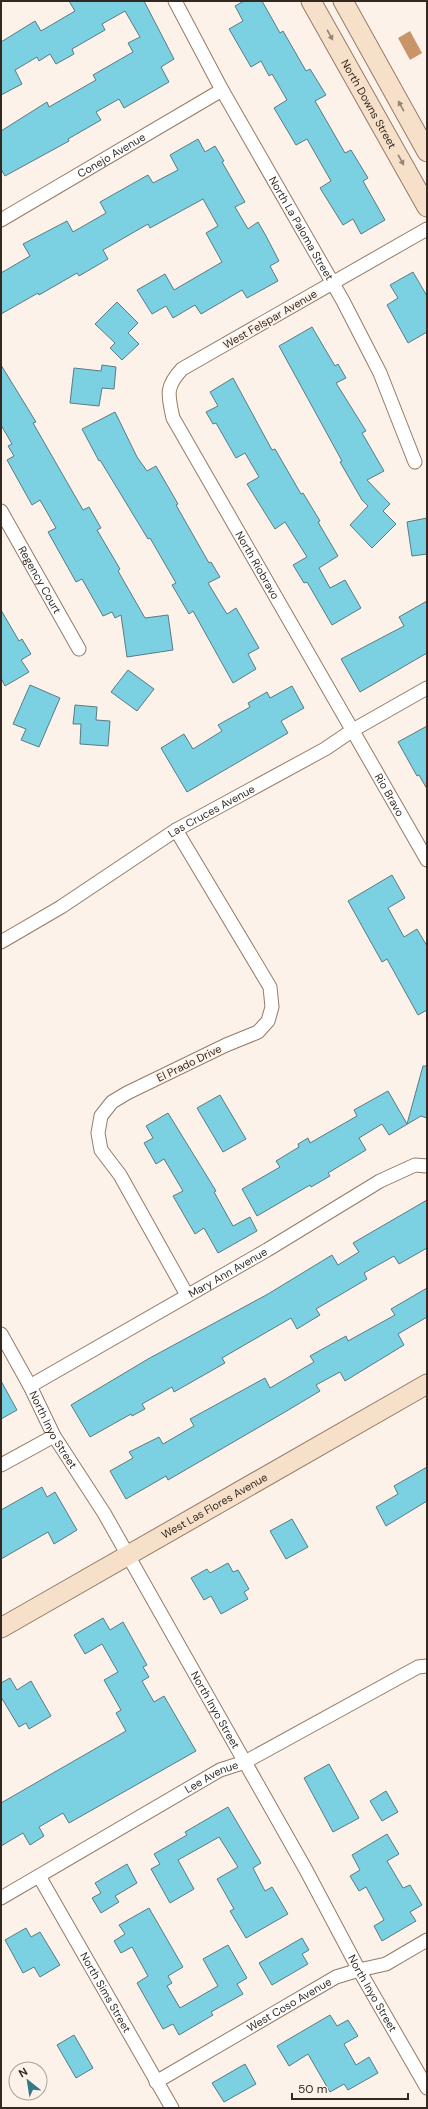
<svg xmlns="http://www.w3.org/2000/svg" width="428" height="2109" font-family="'DM Sans',sans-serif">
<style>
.water{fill:#c89468}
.building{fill:#7bd0e2;stroke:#587c84}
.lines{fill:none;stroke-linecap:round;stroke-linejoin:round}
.street-casing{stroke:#937b67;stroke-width:15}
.secondary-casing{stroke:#937b67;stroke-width:21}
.street{stroke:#fff;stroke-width:13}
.secondary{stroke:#f7e0c9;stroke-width:19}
.oneway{fill:#958475}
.labels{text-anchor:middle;stroke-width:4;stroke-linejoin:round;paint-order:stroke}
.street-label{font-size:11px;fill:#332921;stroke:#fdf2e9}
</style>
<rect width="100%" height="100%" fill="#fdf2e9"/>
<!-- water -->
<polygon class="water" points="410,31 422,53 410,60 398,38"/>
<!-- building -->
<g class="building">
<polygon points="69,1 144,1 174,59 161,67 169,82 124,108 119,99 96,112 101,120 68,139 69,141 5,176 1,169 1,131 47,102 49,107 96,80 93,75 133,52 128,43 140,37 125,11 102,24 105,30 72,49 74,54 56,64 50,54 39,61 37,57 15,70 22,84 1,95 1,42 35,21 41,31 75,11"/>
<polygon points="244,1 262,1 280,33 283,31 306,71 310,69 326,95 315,101 345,153 351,150 368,178 363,181 385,220 361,234 353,219 343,225 320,188 331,181 307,139 296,145 274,108 287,100 272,74 269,76 261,61 251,67 229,29 243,21 235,6"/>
<polygon points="198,139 205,152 215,146 224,161 222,162 245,202 235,207 248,229 258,222 266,236 279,261 270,266 278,281 247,298 242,290 201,314 195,305 173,318 166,306 152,314 137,290 165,274 174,290 222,262 206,233 218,226 203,199 150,228 148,224 103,250 108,259 79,276 77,273 39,295 38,293 1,314 1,273 30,256 23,244 67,221 73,232 106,213 100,202 148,175 153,183 178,170 170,155"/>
<polygon points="413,272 427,296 427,332 408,343 387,305 398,298 390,285"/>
<polygon points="117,302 138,323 128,333 139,344 122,360 110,348 115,343 95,324"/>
<polygon points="312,327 335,366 338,364 346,378 336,383 366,431 362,433 384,471 367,480 390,504 383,511 396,524 372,548 350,525 368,506 362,500 340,462 342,461 279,346"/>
<polygon points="1,365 36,422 33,423 83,510 89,507 101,528 97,530 120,569 118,571 145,618 168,615 173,650 127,657 121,615 115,618 112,612 103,616 82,579 76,582 48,532 56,528 40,500 32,505 7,460 14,456 8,446 12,444 1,425"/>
<polygon points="102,365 116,367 114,389 102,388 99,406 70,403 74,368 101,371"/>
<polygon points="233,378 272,450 275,449 301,494 303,493 320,521 318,522 338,556 319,568 330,588 345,580 361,608 332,625 307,582 304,583 293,565 307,557 285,522 275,529 247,484 259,477 245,453 236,458 216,423 213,424 206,412 218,406 210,392"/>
<polygon points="115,412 137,457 147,471 156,466 178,504 176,505 209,563 211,562 220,577 208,583 222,606 227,614 236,608 259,648 248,654 256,669 233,683 193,611 189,614 172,585 176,583 150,538 148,539 100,460 99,461 82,429"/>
<polygon points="427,518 427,554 412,556 407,522"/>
<polygon points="427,601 427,653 360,692 341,659 404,626 399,617"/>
<polygon points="1,610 19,641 22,639 31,654 21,660 29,672 5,686 1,678"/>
<polygon points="128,670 154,689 137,711 111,692"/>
<polygon points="30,685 60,698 39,747 21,740 26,729 13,724"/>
<polygon points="292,686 304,708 281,721 288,733 187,792 161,748 184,734 193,749 222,731 218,725 250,707 248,703 267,692 270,698"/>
<polygon points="75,705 97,707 96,720 110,721 108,746 80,744 81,724 73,724"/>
<polygon points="427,726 427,789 419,775 417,776 398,742"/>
<polygon points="392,875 405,898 388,908 404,937 417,929 427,946 427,1010 418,1015 387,959 382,962 348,901"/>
<polygon points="423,1066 427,1066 427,1118 421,1116 389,1135 382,1124 359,1138 366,1150 328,1173 330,1176 311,1187 310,1185 257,1216 242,1189 280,1167 276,1161 299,1147 298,1144 308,1138 310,1143 357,1116 354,1110 388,1091 407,1124"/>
<polygon points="220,1095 246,1139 223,1152 197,1108"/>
<polygon points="168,1113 216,1191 214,1192 233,1226 250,1217 257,1231 218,1253 204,1228 195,1234 173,1196 183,1191 164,1159 156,1164 144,1143 153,1138 146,1126"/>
<polygon points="427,1200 427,1248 399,1264 394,1256 364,1273 367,1279 316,1309 320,1315 297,1329 291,1318 222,1358 225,1363 174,1392 172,1387 142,1404 145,1409 132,1416 131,1414 90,1437 71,1405 148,1359 268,1294 332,1255 338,1265 359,1252 353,1243"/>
<polygon points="427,1288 427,1317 398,1334 404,1345 345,1381 340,1372 316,1385 320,1391 285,1412 168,1480 166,1476 126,1499 110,1471 133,1458 129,1452 159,1437 163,1444 194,1426 190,1419 265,1378 270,1388 314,1362 310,1356 346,1336 348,1341 395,1315 391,1309"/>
<polygon points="1,1381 17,1410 1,1419"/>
<polygon points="427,1467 427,1501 386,1526 376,1507 398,1494 394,1486"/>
<polygon points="42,1487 47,1497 55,1492 77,1530 54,1544 48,1532 1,1559 1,1510"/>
<polygon points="292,1519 308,1547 286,1559 270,1531"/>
<polygon points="228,1563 233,1572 238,1570 249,1589 244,1592 248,1599 221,1614 211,1596 204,1600 191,1578 207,1569 210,1573"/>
<polygon points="103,1618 110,1630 123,1622 147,1665 143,1667 149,1677 142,1681 154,1702 164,1696 196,1751 69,1823 63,1813 39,1827 44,1836 30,1845 23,1833 1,1846 1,1803 126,1731 116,1713 121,1710 104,1680 118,1672 102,1644 85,1654 74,1635"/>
<polygon points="10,1678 17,1690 31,1681 51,1716 29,1729 26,1723 19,1727 1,1697 1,1683"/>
<polygon points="329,1764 359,1818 333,1832 304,1778"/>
<polygon points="386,1791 398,1812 382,1821 370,1801"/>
<polygon points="228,1807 261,1863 253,1868 265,1891 272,1887 288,1914 246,1938 230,1911 234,1909 217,1879 238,1867 219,1837 178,1860 194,1889 170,1903 151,1869 160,1864 154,1854 187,1835 185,1832"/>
<polygon points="387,1834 399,1854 387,1861 403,1888 410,1885 422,1905 410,1912 416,1921 382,1941 374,1926 384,1920 366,1887 359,1891 350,1876 360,1870 352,1855"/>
<polygon points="127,1864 137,1883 115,1896 119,1902 101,1913 92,1898 101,1893 95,1883"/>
<polygon points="149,1908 183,1967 168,1976 172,1983 167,1986 180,2008 218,1986 203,1959 228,1945 247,1978 237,1984 243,1994 211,2012 213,2015 179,2035 173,2024 163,2029 137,1983 148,1976 132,1947 121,1953 114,1941 125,1934 119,1925"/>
<polygon points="26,1928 31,1937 40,1932 60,1965 40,1977 34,1967 23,1973 5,1940"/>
<polygon points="302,1938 309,1950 302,1954 308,1964 272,1985 259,1963"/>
<polygon points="330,2015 337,2026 348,2020 358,2036 344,2044 356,2065 369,2057 378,2073 348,2090 344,2084 330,2092 308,2054 289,2066 277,2046"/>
<polygon points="74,2035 93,2068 76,2078 57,2045"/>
<polygon points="245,2064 256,2084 224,2102 212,2083"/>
</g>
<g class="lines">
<!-- street casing -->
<g class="street-casing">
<g id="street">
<path id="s1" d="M175 1 222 90 343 301 380 373 415 462"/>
<path id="s2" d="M1 220 222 90"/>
<path id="s3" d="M427 229 182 369C165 387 168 395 173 418L427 860"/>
<path id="s4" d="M1 511 79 649"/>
<polyline points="176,830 270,987 272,1007 268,1021 258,1032 226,1045 127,1093 112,1102 101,1116 98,1133 101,1150 120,1175 187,1295"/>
<path id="s5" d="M1 942 61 907 176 830 325 749 353 730 427 688"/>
<path id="s6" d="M1 1334 30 1386 54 1436 104 1513 306 1870 359 1970 427 2088"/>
<path id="s7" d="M30 1386 267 1250 380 1181 415 1165 427 1166"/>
<polyline points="1,1465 54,1436"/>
<path id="s8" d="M39 1876 172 2108"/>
<path id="s9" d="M1 1898 220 1770 245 1762 418 1667 427 1666"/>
<path id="s10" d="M156 2082 336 1977 359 1970 386 1964 427 1940"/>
</g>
</g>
<!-- secondary casing -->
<g class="secondary-casing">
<g id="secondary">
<path id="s11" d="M311 1 427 207"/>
<polyline points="343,1 427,152"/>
<path id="s12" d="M1 1628 427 1384"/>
</g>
</g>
<!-- street -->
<use href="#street" class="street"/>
<!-- secondary -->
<use href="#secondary" class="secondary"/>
</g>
<!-- one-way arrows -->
<defs><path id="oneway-solid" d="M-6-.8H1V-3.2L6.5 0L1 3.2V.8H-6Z"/></defs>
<g class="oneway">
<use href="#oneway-solid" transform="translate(330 35) rotate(61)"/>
<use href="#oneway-solid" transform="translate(401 106) rotate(-119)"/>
<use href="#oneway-solid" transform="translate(401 160) rotate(61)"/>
</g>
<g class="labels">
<!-- street labels -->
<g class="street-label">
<text dy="4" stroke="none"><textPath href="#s11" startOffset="118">North Downs Street</textPath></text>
<text dy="4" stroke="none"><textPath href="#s2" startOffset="128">Conejo Avenue</textPath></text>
<text dy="4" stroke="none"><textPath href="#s1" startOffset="260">North La Paloma Street</textPath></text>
<text transform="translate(270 319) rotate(-30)" y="4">West Felspar Avenue</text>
<text dy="4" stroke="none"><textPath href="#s3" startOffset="505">North Riobravo</textPath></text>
<text dy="4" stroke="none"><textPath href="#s4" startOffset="79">Regency Court</textPath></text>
<text dy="4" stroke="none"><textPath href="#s3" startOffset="770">Rio Bravo</textPath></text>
<text dy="4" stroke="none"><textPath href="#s5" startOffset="248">Las Cruces Avenue</textPath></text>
<text transform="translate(189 1063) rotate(-26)" y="4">El Prado Drive</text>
<text dy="4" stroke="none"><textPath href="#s7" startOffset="228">Mary Ann Avenue</textPath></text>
<text dy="4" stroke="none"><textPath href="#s6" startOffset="109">North Inyo Street</textPath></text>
<text dy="4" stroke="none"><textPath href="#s12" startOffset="246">West Las Flores Avenue</textPath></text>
<text dy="4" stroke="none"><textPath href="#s6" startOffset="433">North Inyo Street</textPath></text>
<text dy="4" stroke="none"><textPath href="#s9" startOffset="243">Lee Avenue</textPath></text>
<text dy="4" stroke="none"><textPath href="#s8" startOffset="134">North Sims Street</textPath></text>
<text dy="4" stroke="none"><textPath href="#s6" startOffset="757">North Inyo Street</textPath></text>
<text dy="4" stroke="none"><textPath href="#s10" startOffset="154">West Coso Avenue</textPath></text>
</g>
</g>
<!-- border -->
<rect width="428" height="2109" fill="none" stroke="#332921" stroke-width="4"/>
<!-- north arrow -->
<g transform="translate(28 2081) rotate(330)"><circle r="19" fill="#fdf2e9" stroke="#aca299"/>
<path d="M0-3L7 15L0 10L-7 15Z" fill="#347987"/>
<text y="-6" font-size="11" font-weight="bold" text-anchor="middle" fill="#332921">N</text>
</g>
<!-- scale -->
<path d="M292 2093v6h116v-6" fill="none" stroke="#332921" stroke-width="2"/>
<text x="298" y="2093" font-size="12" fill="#332921" stroke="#fdf2e9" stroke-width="3" paint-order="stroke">50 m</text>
</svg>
